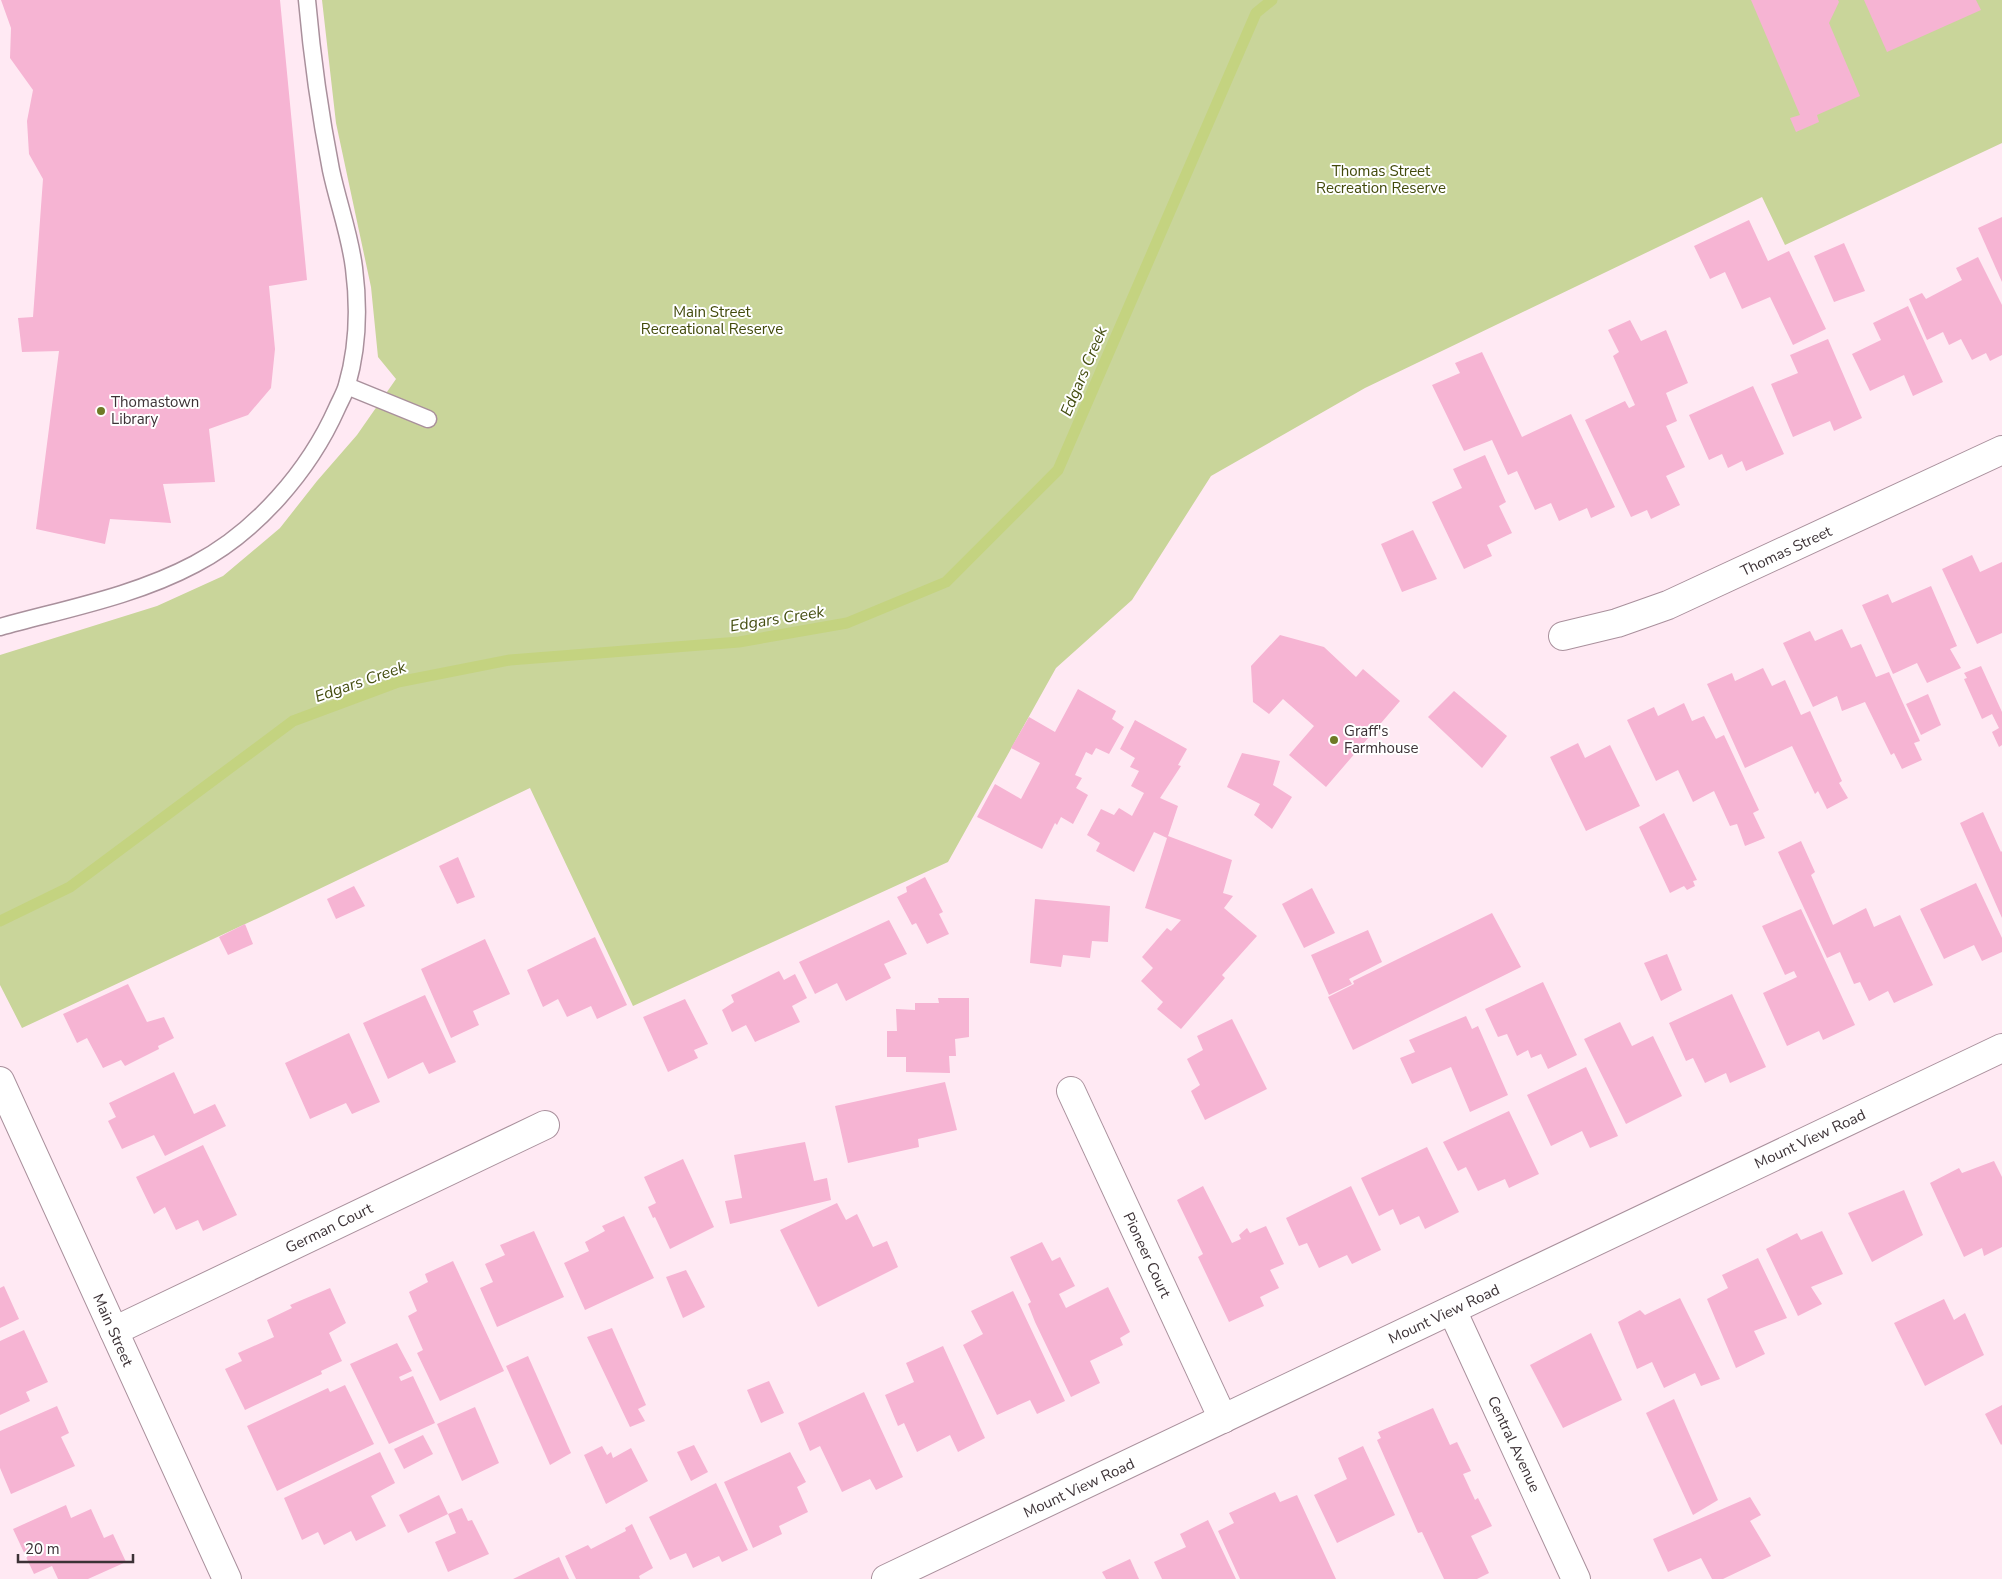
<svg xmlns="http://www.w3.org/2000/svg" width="2002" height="1579" font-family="'Nunito Sans',sans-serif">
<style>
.green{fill:#c9d59a}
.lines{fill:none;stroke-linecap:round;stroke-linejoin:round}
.stream{stroke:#c4d380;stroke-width:11}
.building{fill:#f6b4d3}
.lane-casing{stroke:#a9909c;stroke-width:19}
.street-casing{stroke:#a9909c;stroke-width:30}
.secondary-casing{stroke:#a9909c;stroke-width:30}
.lane{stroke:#fff;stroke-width:16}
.street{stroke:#fff;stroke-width:28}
.secondary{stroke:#fff;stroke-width:28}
.poi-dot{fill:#6e7a26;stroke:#fff;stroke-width:2}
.labels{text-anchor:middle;stroke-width:4;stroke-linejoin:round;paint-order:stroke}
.park-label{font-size:15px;fill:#41490a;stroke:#fff}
.poi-label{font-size:15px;fill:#3c3236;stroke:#fff;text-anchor:start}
.street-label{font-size:15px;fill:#3c3236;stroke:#fff}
.water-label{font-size:16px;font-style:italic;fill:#454e11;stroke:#fff}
</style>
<rect width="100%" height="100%" fill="#ffe9f3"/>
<!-- green -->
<polygon class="green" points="322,0 2002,0 2002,143 1785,245 1762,197 1365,388 1211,476 1132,600 1056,668 948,862 633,1006 530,788 267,914 22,1028 0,985 0,655 157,606 223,576 280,528 317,481 357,435 396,379 378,357 371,287 336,123"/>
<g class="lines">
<!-- stream -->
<polyline class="stream" points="0,921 70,887 293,721 398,682 510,660 739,642 847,623 946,582 1058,470 1256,13 1272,0"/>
</g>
<!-- building -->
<g class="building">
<polygon points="1,0 280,0 307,280 269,286 275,349 271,388 248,415 209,429 215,482 163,484 171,523 110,519 105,544 36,529 59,351 22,352 18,318 33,317 43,179 29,154 27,121 33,90 10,58 11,28"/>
<polygon points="1751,0 1838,0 1839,2 1829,23 1860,96 1817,115 1819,122 1796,132 1790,118 1800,115"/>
<polygon points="1864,0 1976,0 1981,10 1887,52"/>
<polygon points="2002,217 2002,282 1978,228"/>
<polygon points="1749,220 1768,261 1789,251 1826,329 1793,345 1770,297 1742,309 1725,272 1710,279 1694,246"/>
<polygon points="1844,243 1865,291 1834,302 1814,256"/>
<polygon points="1978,257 2002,305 2002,355 1990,361 1986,353 1972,360 1961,339 1949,345 1943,332 1927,340 1909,299 1922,293 1926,299 1962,280 1956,268"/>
<polygon points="1908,306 1943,382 1913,396 1904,375 1870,391 1852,354 1881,340 1873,323"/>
<polygon points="1630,320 1641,341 1666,330 1688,383 1666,393 1677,421 1666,426 1685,467 1666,476 1680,505 1651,519 1647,510 1631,517 1585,420 1625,401 1629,408 1635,405 1613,356 1619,352 1608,330"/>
<polygon points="1828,339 1862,418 1834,431 1830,421 1793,437 1771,384 1798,373 1790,355"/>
<polygon points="1482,352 1522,437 1571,414 1615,507 1591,518 1587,508 1559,521 1551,503 1535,510 1517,471 1508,475 1492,440 1464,451 1432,385 1460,373 1455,363"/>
<polygon points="1753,386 1784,454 1746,471 1742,461 1728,468 1722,454 1709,460 1689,415"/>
<polygon points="1485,455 1506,502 1499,506 1512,533 1487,545 1492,556 1464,569 1432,502 1462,488 1453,469"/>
<polygon points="1413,530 1437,579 1402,592 1381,544"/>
<polygon points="1972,555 1980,572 2002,562 2002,633 1977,644 1942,569"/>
<polygon points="1931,586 1957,646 1950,649 1961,668 1927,683 1917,663 1893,674 1862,605 1888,594 1892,603"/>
<polygon points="1842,629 1851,648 1861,644 1876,677 1889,672 1920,741 1914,743 1922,760 1902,769 1894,753 1891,755 1865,702 1842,711 1837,696 1813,707 1783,643 1810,631 1815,641"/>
<polygon points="1280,635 1324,647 1356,677 1363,669 1400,701 1326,787 1289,755 1314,726 1283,699 1269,714 1253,702 1251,666"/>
<polygon points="1981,666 2002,712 2002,745 1999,747 1992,732 1999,728 1992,714 1982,719 1964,679 1967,678 1964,673"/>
<polygon points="1763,668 1772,686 1785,680 1801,715 1810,711 1842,781 1839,783 1848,798 1827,809 1818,791 1815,794 1792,746 1745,768 1707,684 1732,673 1735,681"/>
<polygon points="1078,689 1116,711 1112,719 1124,727 1109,754 1096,748 1092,755 1086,752 1075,775 1082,778 1076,788 1088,795 1073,824 1061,817 1057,825 1055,823 1042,849 977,817 995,784 1021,799 1040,763 1011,748 1029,717 1055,732"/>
<polygon points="1454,691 1507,736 1482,768 1428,717"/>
<polygon points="1928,694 1941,725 1921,735 1906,704"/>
<polygon points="1684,703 1692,721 1704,716 1716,739 1724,735 1759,810 1753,813 1765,838 1745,846 1737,824 1730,826 1714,791 1693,802 1678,770 1656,781 1627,720 1654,707 1658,716"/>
<polygon points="1135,720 1187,749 1178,765 1181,766 1160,798 1178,806 1168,836 1232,860 1223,893 1233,896 1224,908 1257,936 1222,975 1225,978 1181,1029 1157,1009 1163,1002 1141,981 1153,968 1142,957 1167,928 1171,931 1181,920 1145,908 1167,838 1154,832 1134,872 1096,851 1100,843 1087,835 1101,809 1114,815 1119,808 1132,816 1144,793 1131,786 1139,771 1130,767 1135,758 1120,749"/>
<polygon points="1578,743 1585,758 1610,745 1640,806 1586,831 1550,757"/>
<polygon points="1242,753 1280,761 1273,785 1292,797 1272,829 1254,815 1260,804 1227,787"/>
<polygon points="1983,812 2001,852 2002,851 2002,918 1960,823"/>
<polygon points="1664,813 1697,880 1693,881 1695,886 1687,890 1684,886 1670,893 1639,827"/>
<polygon points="1801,841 1815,872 1811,875 1833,925 1866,908 1874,927 1900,915 1933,985 1894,1003 1888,991 1869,1001 1860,982 1854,984 1840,952 1827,958 1778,852"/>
<polygon points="458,857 475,897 457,904 439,866"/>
<polygon points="925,877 943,912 939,914 949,934 927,944 916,923 912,925 897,897 907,892 906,887"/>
<polygon points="1976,883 2002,938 2002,952 1982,961 1974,945 1944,959 1920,909"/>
<polygon points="354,886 365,906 336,919 327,899"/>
<polygon points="1312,888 1335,933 1304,948 1282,904"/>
<polygon points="1035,899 1110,906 1108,942 1092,941 1090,958 1063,955 1061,967 1030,963"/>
<polygon points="1801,909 1855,1025 1823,1040 1819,1031 1787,1046 1763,993 1797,977 1794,971 1785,975 1762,926"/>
<polygon points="1492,913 1521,967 1353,1050 1328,997 1354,984 1353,981"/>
<polygon points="889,920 907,954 884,964 891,978 846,1001 837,983 815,994 799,962"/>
<polygon points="245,924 253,944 228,955 219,937"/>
<polygon points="1368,930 1382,962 1349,979 1352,984 1329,995 1311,955"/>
<polygon points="595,937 627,1005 597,1019 591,1006 567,1017 558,999 543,1007 527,970"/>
<polygon points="485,939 510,994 473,1011 479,1025 451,1038 421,969"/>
<polygon points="1667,954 1682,990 1661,1001 1644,963"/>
<polygon points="779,971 784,980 795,974 807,998 792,1006 800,1022 755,1042 746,1025 732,1032 722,1010 734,1002 731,995"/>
<polygon points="1543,982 1577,1055 1548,1069 1541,1054 1531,1058 1528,1050 1517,1056 1507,1034 1498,1037 1485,1009"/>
<polygon points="128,984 147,1022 164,1017 174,1038 158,1046 159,1049 125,1066 121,1060 103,1068 87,1038 77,1043 63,1014"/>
<polygon points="1732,994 1766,1067 1730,1083 1726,1073 1705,1083 1693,1058 1686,1061 1669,1023"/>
<polygon points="425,995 456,1062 429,1074 423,1062 388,1079 363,1023"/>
<polygon points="938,998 969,998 969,1037 955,1039 956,1056 949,1056 950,1073 906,1072 906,1057 887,1057 887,1031 897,1031 896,1009 915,1010 915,1003 939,1003"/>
<polygon points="685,999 708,1044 694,1050 698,1058 668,1072 643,1017"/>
<polygon points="1466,1016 1472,1029 1478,1026 1508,1095 1470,1112 1451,1067 1412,1084 1400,1058 1415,1052 1409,1040"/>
<polygon points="1232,1019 1267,1089 1205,1120 1191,1091 1200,1085 1187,1059 1203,1050 1197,1036"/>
<polygon points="1620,1022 1632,1046 1653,1036 1682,1096 1626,1124 1584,1039"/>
<polygon points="349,1033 380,1102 352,1114 346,1103 310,1119 285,1063"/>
<polygon points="1586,1067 1618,1136 1590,1148 1582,1131 1551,1146 1527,1095"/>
<polygon points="174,1072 194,1114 215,1104 226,1126 165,1156 154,1135 122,1149 108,1121 116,1117 109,1103"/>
<polygon points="945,1082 957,1130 918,1139 919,1147 848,1163 835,1106"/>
<polygon points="1509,1111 1539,1174 1509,1188 1505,1179 1478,1191 1466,1167 1458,1171 1443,1142"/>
<polygon points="805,1142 814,1181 827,1178 831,1200 730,1224 725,1201 742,1198 734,1155"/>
<polygon points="203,1145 237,1215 203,1231 198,1220 176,1230 165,1207 154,1214 136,1177"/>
<polygon points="1427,1147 1459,1212 1425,1229 1419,1216 1400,1225 1393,1209 1379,1216 1361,1178"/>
<polygon points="683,1159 714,1227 670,1249 655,1217 653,1218 648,1207 656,1203 644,1177"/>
<polygon points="1994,1161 2002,1177 2002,1247 1984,1256 1982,1248 1964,1257 1930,1183 1959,1168 1962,1173"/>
<polygon points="1203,1186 1232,1243 1241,1239 1239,1235 1247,1228 1250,1233 1266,1226 1284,1264 1270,1270 1279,1288 1260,1297 1264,1306 1229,1322 1198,1257 1203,1254 1177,1200"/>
<polygon points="1351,1186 1381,1250 1352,1264 1347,1255 1319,1268 1307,1243 1299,1246 1286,1218"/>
<polygon points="1904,1190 1923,1235 1872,1262 1848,1213"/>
<polygon points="837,1203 846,1220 857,1214 873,1247 887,1241 898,1267 818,1307 780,1230"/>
<polygon points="624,1216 654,1278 585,1310 564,1263 589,1251 585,1242 605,1231 602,1226"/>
<polygon points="534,1231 564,1297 497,1327 480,1288 493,1282 485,1264 505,1255 500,1245"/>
<polygon points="1822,1231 1843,1274 1811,1287 1822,1304 1798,1316 1766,1249 1797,1233 1801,1240"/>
<polygon points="1042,1242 1052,1261 1060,1257 1075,1286 1059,1294 1066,1308 1108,1287 1130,1332 1120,1338 1123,1345 1090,1361 1100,1383 1071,1397 1035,1322 1028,1304 1031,1302 1010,1257"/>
<polygon points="1758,1258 1787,1318 1754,1331 1765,1354 1736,1368 1707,1299 1728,1288 1722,1275"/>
<polygon points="453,1261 504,1371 440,1401 417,1353 423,1350 408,1316 417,1311 409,1292 428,1282 425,1274"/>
<polygon points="686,1270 705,1307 683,1318 666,1277"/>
<polygon points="4,1286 19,1319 0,1328 0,1288"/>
<polygon points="330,1288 346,1323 329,1333 342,1361 321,1371 322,1374 245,1410 225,1369 242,1361 238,1353 274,1337 267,1320 292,1308 290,1305"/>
<polygon points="1013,1291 1065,1401 1037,1414 1030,1400 997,1415 963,1345 983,1334 971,1311"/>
<polygon points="1680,1298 1720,1379 1701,1386 1695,1373 1664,1388 1652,1362 1637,1369 1618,1322 1640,1310 1645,1315"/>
<polygon points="1944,1299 1954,1320 1965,1313 1984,1355 1925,1386 1894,1323"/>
<polygon points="612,1328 646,1405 638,1409 645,1421 630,1427 587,1337"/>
<polygon points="24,1330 48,1382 26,1392 30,1401 0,1415 0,1341"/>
<polygon points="1591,1333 1622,1400 1563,1428 1530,1365"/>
<polygon points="397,1343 412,1371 399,1377 401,1381 413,1376 435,1423 389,1444 350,1364"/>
<polygon points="943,1346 985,1438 958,1452 950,1435 917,1452 904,1423 898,1426 885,1395 914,1382 906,1363"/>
<polygon points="528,1356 571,1453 550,1465 506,1366"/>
<polygon points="769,1381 784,1413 761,1423 747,1390"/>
<polygon points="345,1385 374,1444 277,1491 247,1426 328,1388 330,1392"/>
<polygon points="864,1392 903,1477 876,1490 870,1479 842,1492 820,1446 810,1451 798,1423"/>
<polygon points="1674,1399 1718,1500 1693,1515 1646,1413"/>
<polygon points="2002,1405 2002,1444 2001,1445 1985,1414"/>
<polygon points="57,1406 69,1433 61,1437 75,1466 11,1494 0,1468 0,1431"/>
<polygon points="475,1407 499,1463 462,1481 437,1424"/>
<polygon points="1433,1408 1450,1445 1457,1442 1471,1471 1463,1474 1475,1500 1478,1498 1492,1526 1471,1536 1489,1573 1477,1579 1444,1579 1422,1532 1418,1533 1377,1440 1381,1438 1378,1432"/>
<polygon points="423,1435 433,1454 404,1469 394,1449"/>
<polygon points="694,1445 708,1472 691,1481 677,1452"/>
<polygon points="602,1446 607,1455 611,1452 613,1458 631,1448 648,1481 606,1504 584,1455"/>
<polygon points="1363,1446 1395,1515 1337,1543 1314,1495 1347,1479 1338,1458"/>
<polygon points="380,1452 395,1483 371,1496 386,1526 356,1541 351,1531 324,1545 318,1532 302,1540 284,1498"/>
<polygon points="790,1452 806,1482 797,1487 808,1512 779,1526 782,1534 753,1548 724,1482"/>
<polygon points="716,1483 748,1550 722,1562 719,1556 693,1568 686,1553 670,1560 649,1517"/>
<polygon points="1275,1492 1280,1502 1297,1495 1336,1579 1240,1579 1218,1531 1234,1523 1229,1513"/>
<polygon points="439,1495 448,1514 408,1533 399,1515"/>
<polygon points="1750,1497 1761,1515 1750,1521 1771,1556 1723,1579 1712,1579 1701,1558 1668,1572 1653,1539"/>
<polygon points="66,1505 71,1518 91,1509 104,1538 113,1534 126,1562 88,1579 58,1579 52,1566 34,1574 13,1529"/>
<polygon points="462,1508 468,1521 472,1520 489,1554 448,1572 435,1542 456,1533 448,1514"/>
<polygon points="1208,1520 1236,1579 1162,1579 1154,1562 1186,1547 1180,1534"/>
<polygon points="632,1524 653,1568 639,1576 640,1579 576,1579 565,1556 588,1545 591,1549 626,1531 625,1528"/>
<polygon points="559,1557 569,1579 513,1579"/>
<polygon points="1130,1559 1139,1579 1106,1579 1102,1572"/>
</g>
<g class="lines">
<!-- lane casing -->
<g class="lane-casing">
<g id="lane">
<polyline points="347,386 428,419"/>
<path d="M0 627C65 609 135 596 195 564 256 532 309 471 337 408 340 401 345 393 347 385 358 347 359 307 354 268 350 235 338 203 331 170 320 114 312 57 307 0"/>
</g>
</g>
<!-- street casing -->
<g class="street-casing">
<g id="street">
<polyline points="1563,636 1617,623 1668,605 2002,450"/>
<polyline points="1071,1091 1223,1419"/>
<polyline points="1452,1310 1576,1579"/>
<polyline points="114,1331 545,1125"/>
</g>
</g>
<!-- secondary casing -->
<g class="secondary-casing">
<g id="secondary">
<polyline points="0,1081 227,1579"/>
<polyline points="886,1579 2002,1048"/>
</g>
</g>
<!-- lane -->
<use href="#lane" class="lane"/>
<!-- street -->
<use href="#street" class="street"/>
<!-- secondary -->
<use href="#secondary" class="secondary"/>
</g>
<!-- markers -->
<g class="poi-dot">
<circle cx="101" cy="411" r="5"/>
<circle cx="1334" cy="740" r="5"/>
</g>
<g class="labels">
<!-- park labels -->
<g class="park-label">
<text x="1381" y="176">Thomas Street<tspan x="1381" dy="17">Recreation Reserve</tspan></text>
<text x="712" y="317">Main Street<tspan x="712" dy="17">Recreational Reserve</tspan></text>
</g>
<!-- poi labels -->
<g class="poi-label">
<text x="111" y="407">Thomastown<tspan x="111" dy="17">Library</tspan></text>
<text x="1344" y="736">Graff's<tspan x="1344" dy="17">Farmhouse</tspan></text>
</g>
<!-- street labels -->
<g class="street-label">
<text transform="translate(1786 551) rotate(-25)" y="5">Thomas Street</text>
<text transform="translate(1810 1139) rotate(-25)" y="5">Mount View Road</text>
<text transform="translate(329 1228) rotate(-26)" y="5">German Court</text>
<text transform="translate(1147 1255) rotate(65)" y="5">Pioneer Court</text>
<text transform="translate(1444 1314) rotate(-25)" y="5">Mount View Road</text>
<text transform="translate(113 1330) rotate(66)" y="5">Main Street</text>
<text transform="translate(1514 1444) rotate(65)" y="5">Central Avenue</text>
<text transform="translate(1079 1488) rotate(-25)" y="5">Mount View Road</text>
</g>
<!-- water labels -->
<g class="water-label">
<text transform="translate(1083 371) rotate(-67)" y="6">Edgars Creek</text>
<text transform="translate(777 618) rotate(-9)" y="6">Edgars Creek</text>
<text transform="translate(360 681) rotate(-19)" y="6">Edgars Creek</text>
</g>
</g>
<!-- scale -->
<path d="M18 1554v8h115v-8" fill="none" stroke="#3c3236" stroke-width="2.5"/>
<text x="25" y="1554" font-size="15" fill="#3c3236" stroke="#ffffff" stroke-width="4" paint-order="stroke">20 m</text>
</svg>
